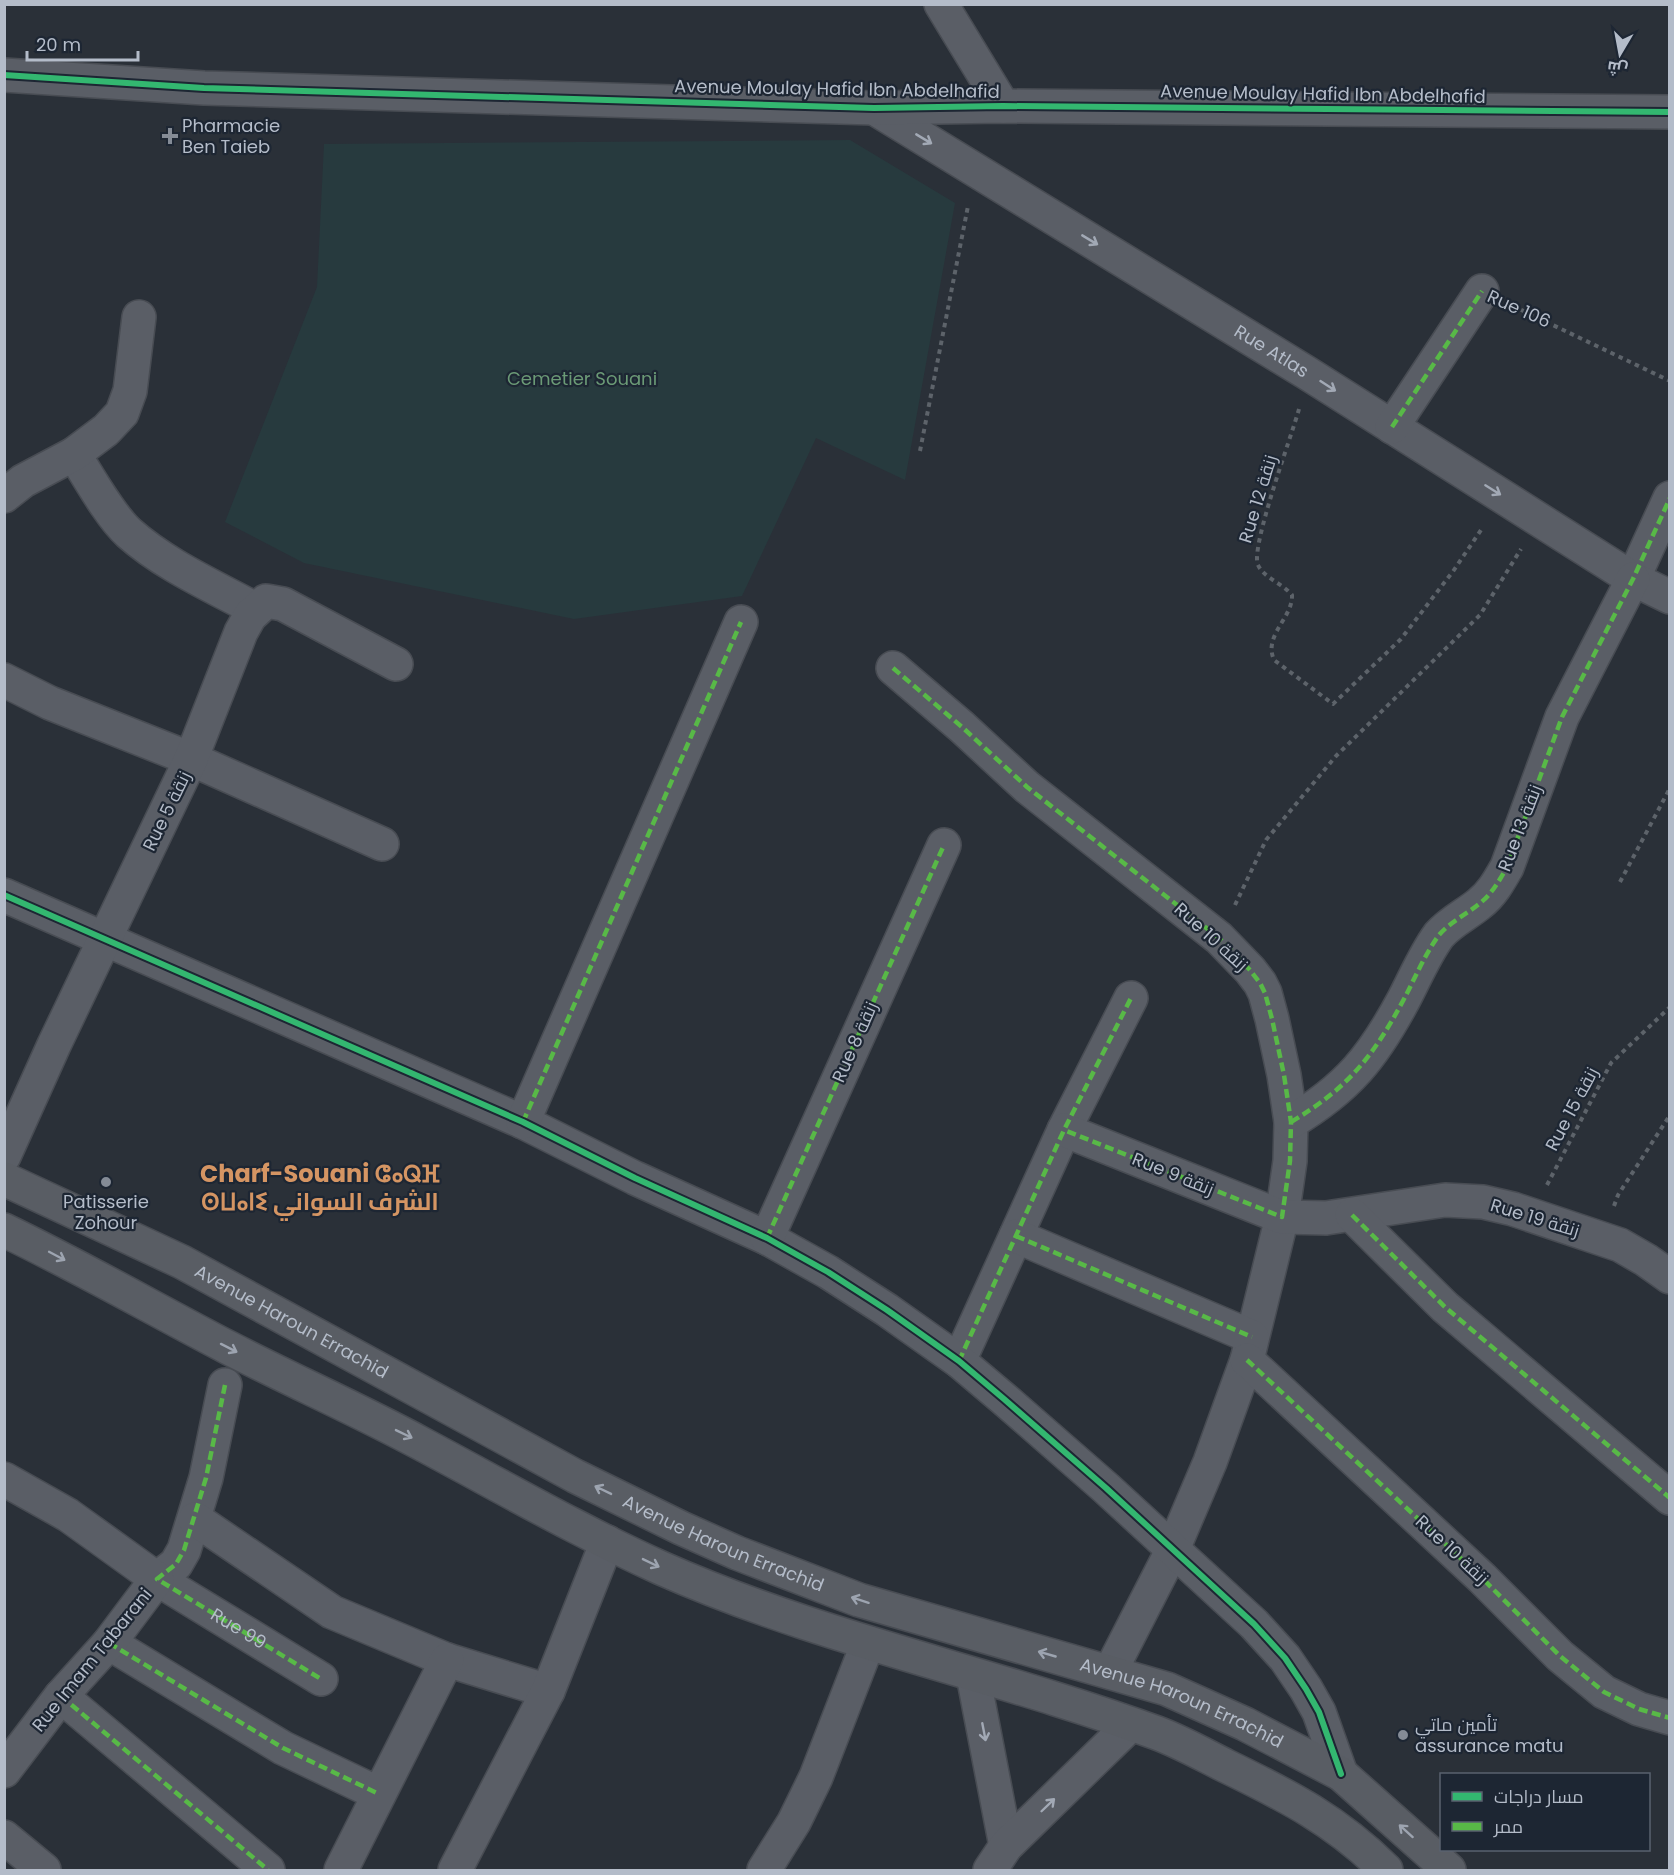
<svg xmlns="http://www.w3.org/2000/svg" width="1674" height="1875" font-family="Poppins,Cairo,'Noto Sans Tifinagh',sans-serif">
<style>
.green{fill:#273a3e}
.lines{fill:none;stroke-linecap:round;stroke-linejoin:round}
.pedestrian-casing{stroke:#484c53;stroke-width:36}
.minor-casing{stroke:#484c53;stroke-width:36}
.tertiary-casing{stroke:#484c53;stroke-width:36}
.secondary-casing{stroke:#484c53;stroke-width:36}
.path{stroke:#5d636a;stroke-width:4;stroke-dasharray:4.5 4.5;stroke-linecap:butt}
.pedestrian{stroke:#5a5e66;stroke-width:33}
.minor{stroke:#5a5e66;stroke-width:33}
.tertiary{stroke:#5a5e66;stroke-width:33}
.secondary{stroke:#595d64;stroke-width:33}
.quiet{stroke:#58b947;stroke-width:4.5;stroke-dasharray:9 4.5;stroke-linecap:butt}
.cycleway-casing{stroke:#1d2633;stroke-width:10}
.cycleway{stroke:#33b770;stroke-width:6}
.oneway{stroke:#a2a9b5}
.oneway2{stroke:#9da4b0}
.poi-dot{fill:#848b96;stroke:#1d2633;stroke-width:2}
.labels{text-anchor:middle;stroke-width:4.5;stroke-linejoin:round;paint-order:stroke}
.street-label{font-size:18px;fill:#b4bcc9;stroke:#1d2633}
.poi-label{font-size:18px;fill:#b4bcc9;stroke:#1d2633;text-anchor:start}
.park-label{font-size:18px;fill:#6b9a76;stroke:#1d2633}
.district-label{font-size:24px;font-weight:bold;fill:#d59563;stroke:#1d2633}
</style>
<rect width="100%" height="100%" fill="#2a3038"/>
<!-- green -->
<polygon class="green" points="850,140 955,203 905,480 816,438 742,596 574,619 304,563 225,522 317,287 324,144"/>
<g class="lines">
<!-- pedestrian casing -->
<g class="pedestrian-casing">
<g id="pedestrian">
<polyline points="1633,579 1670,498"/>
<polyline points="959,1361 1064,1130 1131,998"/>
<polyline points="109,1643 283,1748 379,1794"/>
</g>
</g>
<!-- minor casing -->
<g class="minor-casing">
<g id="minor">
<polyline points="941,4 1003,106"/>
<path id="s1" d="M874 108 1307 373 1633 579 1670 597"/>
<polyline points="1392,427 1482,291"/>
<path d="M74 454C88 476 110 516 129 533 165 565 213 586 255 609"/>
<polyline points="4,496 23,481 74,454 106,430 122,413 130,391 139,317"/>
<polyline points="893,668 962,727 1027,787 1219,938 1250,970 1260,983 1265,993 1272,1019 1284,1075 1291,1122 1290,1161 1282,1217 1247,1360 1210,1462 1173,1549 1110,1672"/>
<polyline points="4,680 50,703 191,759 382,844"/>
<polyline points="4,895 523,1122 635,1178 767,1238 828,1272 887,1310 959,1361 1004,1399 1106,1488 1254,1624 1285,1658 1306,1689 1319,1712 1341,1774"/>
<polyline points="523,1122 741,622"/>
<path d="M1291 1122C1348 1088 1373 1057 1404 999 1415 978 1425 954 1439 935 1450 922 1467 914 1479 904 1492 894 1499 881 1507 867L1562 717 1633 579"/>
<polyline points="1064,1130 1282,1217 1326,1218 1445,1200 1483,1202 1513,1209 1620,1245 1646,1260 1670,1277"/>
<polyline points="4,1156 54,1045 191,759 241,632 250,616 266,601 283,604 396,664"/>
<polyline points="1352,1215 1445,1307 1670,1498"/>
<polyline points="1016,1236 1252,1337"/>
<polyline points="767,1238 944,845"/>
<polyline points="1247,1360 1482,1578 1560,1656 1604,1692 1639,1709 1670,1718"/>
<polyline points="225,1385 206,1478 184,1550 176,1564 157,1579 321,1679"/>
<polyline points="4,1479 68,1515 157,1579 109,1643 61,1696 4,1771"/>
<polyline points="195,1519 332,1612 447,1660 548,1691"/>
<polyline points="973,1675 1006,1846"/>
<polyline points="61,1696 268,1870"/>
<polyline points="4,1837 44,1870"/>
<polyline points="341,1870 447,1660"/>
<polyline points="455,1870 548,1691 607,1542"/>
<polyline points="764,1870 794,1822 816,1777 868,1643"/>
<polyline points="990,1870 1006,1846 1130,1725"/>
</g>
</g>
<!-- tertiary casing -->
<g class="tertiary-casing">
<polyline id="tertiary" points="4,75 204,88 874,108 1003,106 1670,112"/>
</g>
<!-- secondary casing -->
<g class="secondary-casing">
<g id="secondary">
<path id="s2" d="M4 1179 182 1262 575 1476 681 1528 737 1553 859 1600 1167 1689 1245 1724 1341 1774 1449 1870"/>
<path d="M4 1230C81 1267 154 1309 229 1348 293 1381 359 1410 422 1444 501 1486 579 1531 661 1568 821 1639 993 1673 1157 1733 1181 1742 1204 1755 1226 1766 1288 1796 1337 1821 1386 1870"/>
</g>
</g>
<!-- path -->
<g class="path">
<polyline points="1513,306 1670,381"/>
<path d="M1299 409C1292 435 1250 548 1258 565 1264 578 1282 583 1292 595 1293 618 1263 635 1274 660L1333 704 1401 639 1454 570 1483 527"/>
<polyline points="920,451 968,206"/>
<polyline points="1620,882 1670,788"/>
<polyline points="1235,905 1266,840 1336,756 1480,615 1521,549"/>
<polyline points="1547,1185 1611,1063 1670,1007"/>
<polyline points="1614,1206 1618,1195 1670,1115"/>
</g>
<!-- pedestrian -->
<use href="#pedestrian" class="pedestrian"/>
<!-- minor -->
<use href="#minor" class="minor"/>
<!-- tertiary -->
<use href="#tertiary" class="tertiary"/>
<!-- secondary -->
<use href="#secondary" class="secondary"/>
<!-- quiet -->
<g class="quiet">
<polyline points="1392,427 1482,291"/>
<polyline points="893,668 962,727 1027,787 1219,938 1250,970 1260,983 1265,993 1272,1019 1284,1075 1291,1122 1290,1161 1282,1217 1064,1130"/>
<polyline points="523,1122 741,622"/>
<path d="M1291 1122C1348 1088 1373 1057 1404 999 1415 978 1425 954 1439 935 1450 922 1467 914 1479 904 1492 894 1499 881 1507 867L1562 717 1633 579 1670 498"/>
<polyline points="1352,1215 1445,1307 1670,1498"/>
<polyline points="1016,1236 1252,1337"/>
<polyline points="767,1238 944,845"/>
<polyline points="1247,1360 1482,1578 1560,1656 1604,1692 1639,1709 1670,1718"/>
<polyline points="959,1361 1064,1130 1131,998"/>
<path id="s3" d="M225 1385 206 1478 184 1550 176 1564 157 1579 321 1679"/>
<polyline points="109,1643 283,1748 379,1794"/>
<polyline points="61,1696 268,1870"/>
</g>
<!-- cycleway casing -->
<g class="cycleway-casing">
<g id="cycleway">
<polyline points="4,75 204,88 874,108 1003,106 1670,112"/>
<polyline points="4,895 523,1122 635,1178 767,1238 828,1272 887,1310 959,1361 1004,1399 1106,1488 1254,1624 1285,1658 1306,1689 1319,1712 1341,1774"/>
</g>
</g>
<!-- cycleway -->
<use href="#cycleway" class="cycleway"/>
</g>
<!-- one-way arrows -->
<defs><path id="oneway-shaft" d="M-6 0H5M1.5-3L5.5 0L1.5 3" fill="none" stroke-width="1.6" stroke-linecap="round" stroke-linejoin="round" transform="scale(1.5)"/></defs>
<g class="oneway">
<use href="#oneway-shaft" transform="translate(924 139) rotate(31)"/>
<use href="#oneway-shaft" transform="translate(1090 240) rotate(31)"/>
<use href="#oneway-shaft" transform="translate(1328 386) rotate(33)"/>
<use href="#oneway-shaft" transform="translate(1493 490) rotate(32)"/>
<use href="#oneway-shaft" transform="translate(984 1732) rotate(79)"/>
<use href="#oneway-shaft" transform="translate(1048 1805) rotate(-44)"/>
</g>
<g class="oneway2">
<use href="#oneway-shaft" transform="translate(57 1256) rotate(28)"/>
<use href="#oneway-shaft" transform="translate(229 1348) rotate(27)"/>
<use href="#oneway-shaft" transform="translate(404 1434) rotate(26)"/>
<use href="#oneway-shaft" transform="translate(603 1490) rotate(-154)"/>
<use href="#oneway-shaft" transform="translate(651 1563) rotate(26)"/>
<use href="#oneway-shaft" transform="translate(860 1600) rotate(-162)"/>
<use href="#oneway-shaft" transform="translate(1047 1654) rotate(-164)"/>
<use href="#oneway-shaft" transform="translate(1406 1831) rotate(-138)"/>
</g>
<!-- markers -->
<g class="poi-dot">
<path d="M167 127h6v6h6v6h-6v6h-6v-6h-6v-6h6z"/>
<circle cx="106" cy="1182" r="6"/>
<circle cx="1403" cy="1735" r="6"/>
</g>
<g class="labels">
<!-- street labels -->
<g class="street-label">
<text transform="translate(837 89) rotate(1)" y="6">Avenue Moulay Hafid Ibn Abdelhafid</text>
<text transform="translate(1323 94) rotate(1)" y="6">Avenue Moulay Hafid Ibn Abdelhafid</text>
<text transform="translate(1519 309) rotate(24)" y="6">Rue 106</text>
<text dy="6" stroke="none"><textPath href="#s1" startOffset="466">Rue Atlas</textPath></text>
<text transform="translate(1258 499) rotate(-73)" y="6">Rue 12 زنقة</text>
<text transform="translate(167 811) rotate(-64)" y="6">Rue 5 زنقة</text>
<text transform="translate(1520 828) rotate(-69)" y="6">Rue 13 زنقة</text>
<text transform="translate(1211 937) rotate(42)" y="6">Rue 10 زنقة</text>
<text transform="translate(855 1042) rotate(-66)" y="6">Rue 8 زنقة</text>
<text transform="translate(1572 1109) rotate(-62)" y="6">Rue 15 زنقة</text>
<text transform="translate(1173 1174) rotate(22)" y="6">Rue 9 زنقة</text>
<text transform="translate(1535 1218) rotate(17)" y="6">Rue 19 زنقة</text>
<text dy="6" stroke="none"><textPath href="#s2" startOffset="321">Avenue Haroun Errachid</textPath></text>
<text dy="6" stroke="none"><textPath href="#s2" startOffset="807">Avenue Haroun Errachid</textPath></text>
<text transform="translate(1452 1550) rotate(43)" y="6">Rue 10 زنقة</text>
<text dy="6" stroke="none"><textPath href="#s3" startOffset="306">Rue 99</textPath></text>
<text transform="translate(92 1660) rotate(-51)" y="6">Rue Imam Tabarani</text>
<text dy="6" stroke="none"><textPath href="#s2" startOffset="1293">Avenue Haroun Errachid</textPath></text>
</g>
<!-- poi labels -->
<g class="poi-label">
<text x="182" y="132">Pharmacie<tspan x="182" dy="21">Ben Taieb</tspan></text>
<text x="106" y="1208" text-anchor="middle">Patisserie<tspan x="106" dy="21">Zohour</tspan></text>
<text x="1415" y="1731">تأمين ماتي<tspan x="1415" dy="21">assurance matu</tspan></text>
</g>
<!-- park labels -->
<g class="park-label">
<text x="582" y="385">Cemetier Souani</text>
</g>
<!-- district labels -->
<g class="district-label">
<text x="320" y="1182">Charf-Souani ⵛⴰⵕⴼ<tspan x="320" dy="28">ⵙⵡⴰⵏⵉ الشرف السواني</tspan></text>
</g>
</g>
<!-- border -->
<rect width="1674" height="1875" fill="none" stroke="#b4bcc9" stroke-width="12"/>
<!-- legend -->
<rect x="1440" y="1773" width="210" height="78" fill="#1d2633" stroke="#59626f" stroke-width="1.5"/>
<rect x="1452" y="1792" width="30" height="9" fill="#33b770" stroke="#59626f" stroke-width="1.5"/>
<text x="1494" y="1803" font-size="18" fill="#b4bcc9">مسار دراجات</text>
<rect x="1452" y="1822" width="30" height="9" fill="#58b947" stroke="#59626f" stroke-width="1.5"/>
<text x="1494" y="1833" font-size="18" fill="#b4bcc9">ممر</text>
<!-- north arrow -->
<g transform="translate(1620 54) rotate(190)" stroke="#1d2633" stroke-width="4.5" paint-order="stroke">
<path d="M0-4.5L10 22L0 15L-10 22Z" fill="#b4bcc9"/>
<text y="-9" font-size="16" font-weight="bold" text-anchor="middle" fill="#b4bcc9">ش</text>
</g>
<!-- scale -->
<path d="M27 51v9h111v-9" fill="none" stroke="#b4bcc9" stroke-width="3"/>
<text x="36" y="51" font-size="18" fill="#b4bcc9" stroke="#1d2633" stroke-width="4.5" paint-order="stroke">20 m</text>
</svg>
